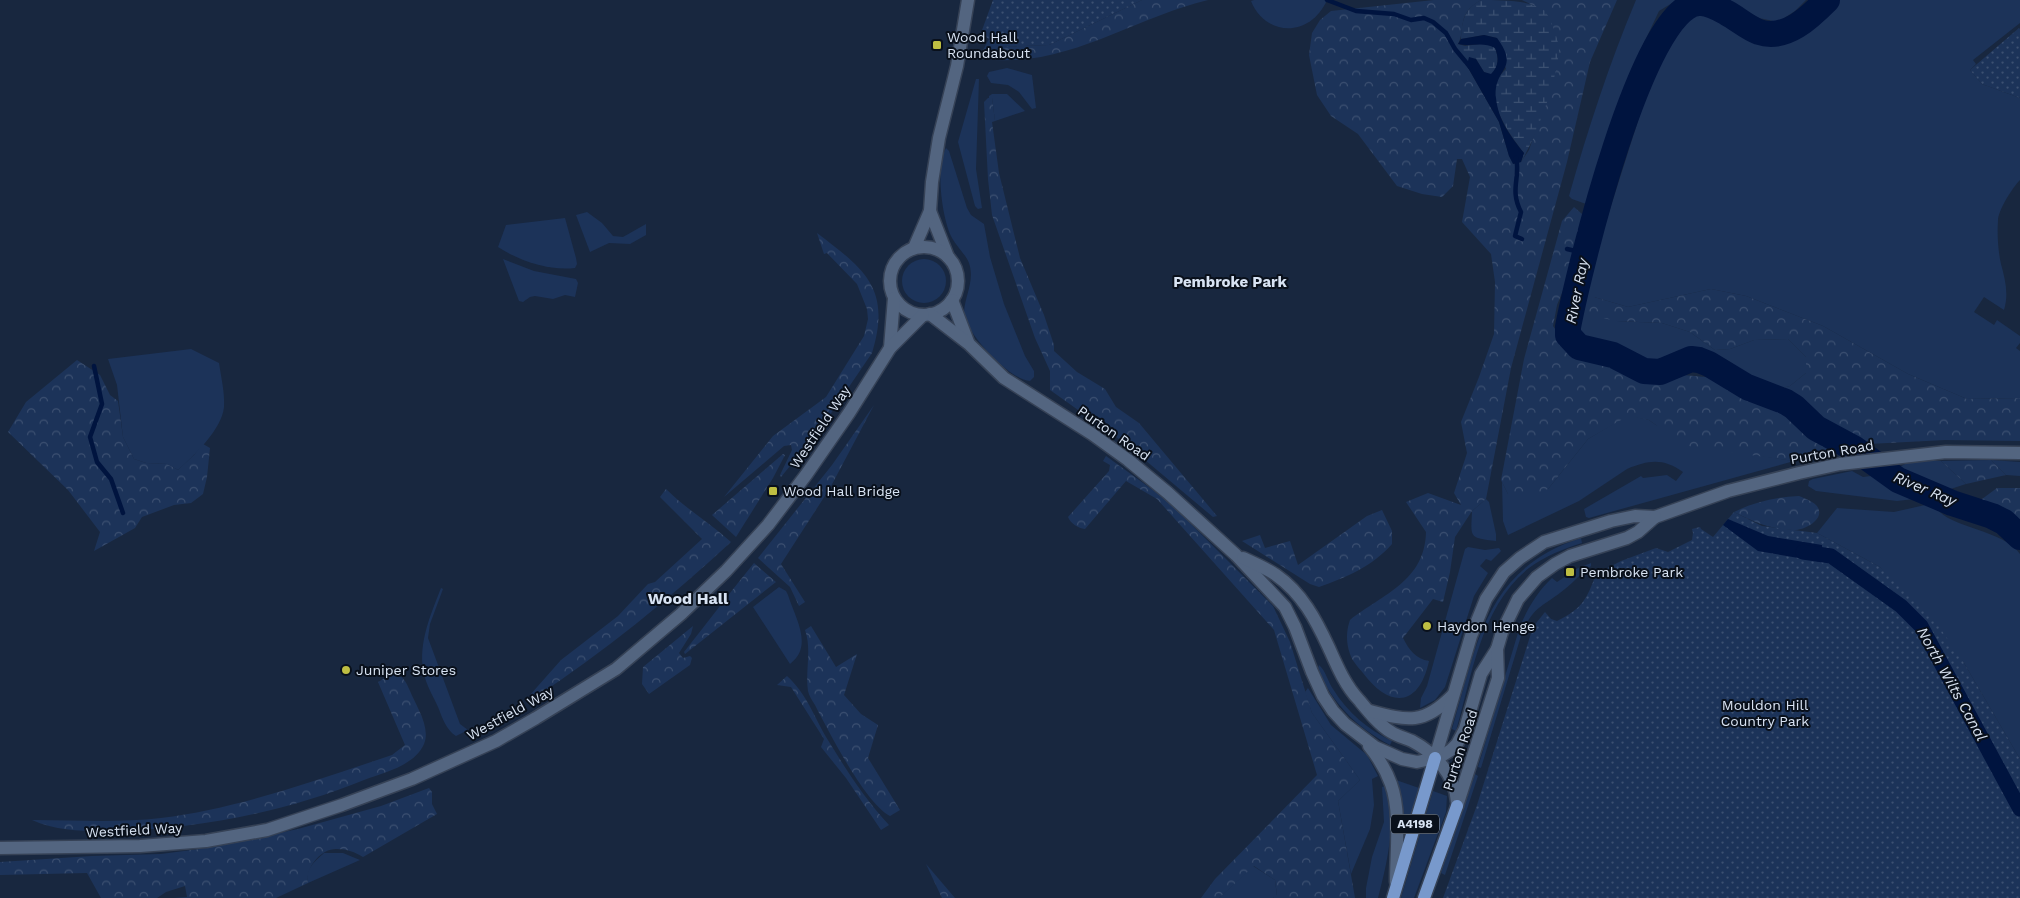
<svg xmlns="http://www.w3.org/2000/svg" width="2020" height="898" font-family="'Work Sans',sans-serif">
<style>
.grass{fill:#1c3359}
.forest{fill:url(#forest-crowns)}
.wetland{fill:url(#wetland-marsh)}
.park{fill:url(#park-dots)}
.water{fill:#00143f}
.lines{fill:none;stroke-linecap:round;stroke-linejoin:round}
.stream{stroke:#00143f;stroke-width:4.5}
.canal{stroke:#00143f;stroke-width:15}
.river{stroke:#00143f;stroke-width:26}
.secondary-casing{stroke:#364256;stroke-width:15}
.primary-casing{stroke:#364256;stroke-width:15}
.secondary{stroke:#536580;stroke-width:12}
.primary{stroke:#7899cc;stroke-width:12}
.poi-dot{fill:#bebe42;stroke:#09101b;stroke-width:2}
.labels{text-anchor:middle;stroke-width:4;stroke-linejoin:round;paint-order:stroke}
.shield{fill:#09101b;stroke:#9aa4b2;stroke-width:1}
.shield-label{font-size:12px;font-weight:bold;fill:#d8e3f3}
.poi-label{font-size:14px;fill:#d8e3f3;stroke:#09101b;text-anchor:start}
.street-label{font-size:14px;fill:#d8e3f3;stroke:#09101b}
.park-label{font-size:14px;fill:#dae4f4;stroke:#09101b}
.neighbourhood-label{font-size:15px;font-weight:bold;fill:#d8e3f3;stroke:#09101b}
.water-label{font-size:15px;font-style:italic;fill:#d7e1f0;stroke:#09101b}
.quarter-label{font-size:16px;font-weight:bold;fill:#d8e3f3;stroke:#09101b}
</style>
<defs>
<pattern id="forest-crowns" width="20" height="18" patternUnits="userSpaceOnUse" patternTransform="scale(1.25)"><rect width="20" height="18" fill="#1c3359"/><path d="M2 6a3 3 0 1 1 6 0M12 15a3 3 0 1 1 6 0" fill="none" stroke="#3c5071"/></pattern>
<pattern id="wetland-marsh" width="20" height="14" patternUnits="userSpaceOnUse" patternTransform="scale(1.25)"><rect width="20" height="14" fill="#1c3359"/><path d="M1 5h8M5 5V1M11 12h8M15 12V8" fill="none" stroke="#3c5071"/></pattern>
<pattern id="park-dots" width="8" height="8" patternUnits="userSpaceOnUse" patternTransform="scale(1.25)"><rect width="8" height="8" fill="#1c3359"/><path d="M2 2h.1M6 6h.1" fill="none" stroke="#3c5071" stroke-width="1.8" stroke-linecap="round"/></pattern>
</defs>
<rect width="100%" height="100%" fill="#18273f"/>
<!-- grass -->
<g class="grass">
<path d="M1254 0H1327C1311 37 1266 38 1251 1Z"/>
<path d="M1636 0H1677L1659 11 1635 62 1586 204 1572 199 1569 196C1588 129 1609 64 1636 0Z"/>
<polygon points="1723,0 1806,0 1795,11 1778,22 1759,18"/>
<path d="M1836 0H2020V23L1973 60 1976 64 1970 70 1982 84 2020 98V180C2013 187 1998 210 1998 221 1997 233 1998 251 2001 264 2005 279 2009 294 2004 310L1984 297 1974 312 1994 325 1997 320 2020 336V343L2016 348 2020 351V398L1967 399 1908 374 1823 326 1746 296 1711 289 1628 307 1594 297 1617 321 1662 323 1690 332 1715 350 1730 349 1754 340 1788 339 1806 357V373L1790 386 1779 389 1755 382 1730 362 1714 353 1697 351 1674 361 1649 360 1621 346 1601 343 1581 337 1575 330 1578 310 1650 83 1685 16C1719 4 1743 60 1796 35 1809 29 1821 15 1832 6Z"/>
<polygon points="1007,68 1032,75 1036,108 1032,109 1019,92 1008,85 991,83 987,76 989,72"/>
<polygon points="976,79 979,79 976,169 982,208 978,209 975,206 958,142"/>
<polygon points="992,94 1007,94 1025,111 995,121 992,98 989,98 989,96"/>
<path d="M946 148 949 151 967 208 971 215 984 224 990 257 1004 304 1025 356 1034 371V377L1030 381C1011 381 964 332 964 312 965 295 975 281 969 263 966 255 957 247 952 238 942 219 935 167 946 148Z"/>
<polygon points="587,212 602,223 613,236 623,237 646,224 646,235 630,244 609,243 590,252 576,215"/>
<path d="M565 218 576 258 577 264 575 268C550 271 519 261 498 247L506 225Z"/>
<circle cx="924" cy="281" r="22"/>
<polygon points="503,259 534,271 576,279 578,283 575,297 565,295 553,299 535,296 530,297 523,302 519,301"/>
<path d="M191 349 219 363C221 377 225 393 224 407 222 429 194 456 178 470L167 464 146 463 134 459 123 437 117 385 108 359Z"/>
<path d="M1628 415 1649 420 1656 425 1743 453 1794 461 1589 518 1586 517 1584 509 1641 476 1643 478 1667 475 1676 481 1683 472C1663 458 1649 460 1627 469L1579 501 1508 535 1503 521 1502 482 1508 494 1548 489 1588 439Z"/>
<polygon points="1991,460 2020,462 2020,476 2006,475"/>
<path d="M1941 461 1966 484 1923 498 1897 501 1816 491 1808 486 1809 481 1813 479 1852 471 1863 477 1894 473C1904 458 1926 461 1941 461Z"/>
<path d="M1486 499 1489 502 1496 534V541C1468 538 1471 537 1472 511Z"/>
<path d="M1934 503C1941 528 2003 528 2020 554V759L1964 663 1880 567 1817 533 1837 508 1894 512Z"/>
<path d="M1581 538 1582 543C1563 549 1545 556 1529 568 1481 606 1472 675 1456 731L1452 729C1477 644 1485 569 1581 538Z"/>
<polygon points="1468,547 1485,550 1499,548 1501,551 1491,561 1486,559 1480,566 1488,573 1474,596 1445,687 1435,700 1420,708 1421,698 1427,686 1465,549"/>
<path d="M1591 563V566C1581 573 1574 582 1565 589 1542 608 1533 605 1521 636L1481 768 1478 767 1520 626C1528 608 1537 592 1552 578L1557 582 1578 568Z"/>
<path d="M779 587 786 591 788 595C795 618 814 646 790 664L753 607Z"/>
<path d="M441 588 443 589 430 624 428 638 460 724 468 730 456 736C446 730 442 717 438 707 434 698 428 688 425 678 416 648 430 616 441 588Z"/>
<path d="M1319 665C1326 671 1328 682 1333 689 1348 713 1367 729 1392 741L1390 745C1358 728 1331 703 1318 668Z"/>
<polygon points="1308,688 1331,725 1367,755 1378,776 1372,779 1374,805 1370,829 1351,874 1338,801 1360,780 1312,713 1305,692"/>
<polygon points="1475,774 1478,776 1445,875 1441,873"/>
<polygon points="1396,780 1419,788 1407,830 1402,828"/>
<path d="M1387 785C1396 824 1388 860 1378 898H1366V888L1372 857 1384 822 1382 787Z"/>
<polygon points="1433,791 1447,796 1446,812 1414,898 1401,898"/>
<path d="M324 853H343L360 860 308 883C305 869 314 862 324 853Z"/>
<polygon points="1253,866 1275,880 1277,896 1273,898 1219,898"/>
</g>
<!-- forest -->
<g class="forest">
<path d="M1142 0H1208C1132 18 1066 69 984 59L981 54 989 39 999 47 1049 45Z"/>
<path d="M1434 0H1481C1453 16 1469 30 1455 49L1468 64 1467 66 1499 122 1509 156 1514 164 1521 162 1529 150 1556 69 1543 10 1522 0H1617L1590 62 1567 162 1511 368 1486 499 1472 511 1455 537 1450 572 1443 602 1433 599 1403 638C1409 650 1416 659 1429 661 1419 707 1390 709 1363 673 1359 668 1352 661 1350 654 1346 643 1346 631 1350 620 1383 594 1425 581 1426 532L1406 502 1428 493 1461 505 1454 493 1467 453 1461 422 1479 377 1494 334 1495 282 1491 254 1462 222 1470 177 1462 159H1457L1453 186 1442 197 1422 194 1397 186 1358 134 1331 116 1317 95 1309 55 1312 33 1320 20 1331 11Z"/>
<polygon points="988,98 992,98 995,121 992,122 999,173 1020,258 1044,315 1054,345 1054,351 1077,372 1105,389 1116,407 1139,423 1217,516 1213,517 1126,444 1050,390 1050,371 1035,338 992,215 988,179 984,102"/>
<polygon points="1574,207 1597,227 1594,247 1573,266 1557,305 1553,326 1562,339 1607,359 1644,382 1664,380 1683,375 1717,378 1739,390 1772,397 1779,389 1790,386 1806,373 1806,357 1788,339 1754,340 1730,349 1715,350 1690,332 1662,323 1617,321 1583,314 1582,304 1594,297 1628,307 1711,289 1746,296 1823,326 1908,374 1967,399 2020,398 2020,441 1945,440 1849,445 1794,461 1691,447 1677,440 1649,420 1628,416 1588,439 1548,489 1524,500 1508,494 1501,480 1524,359 1562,221"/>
<path d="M817 233C864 269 892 288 872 353L821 428 781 477 780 475 792 450 791 445 784 446 724 497 773 436 826 397 864 336 868 319 867 309 857 284 827 253 824 254Z"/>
<polygon points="77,360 100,375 110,395 118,401 123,437 134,459 146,463 167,464 178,470 194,455 203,444 210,448 207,477 203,494 191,503 174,505 142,517 135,528 94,551 100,532 68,490 8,432 26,402"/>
<polygon points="874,405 830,488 781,564 805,602 799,606 790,587 758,558 832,465"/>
<polygon points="783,454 785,455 773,478 736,537 712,515"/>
<path d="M1106 456 1168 501 1273 606 1290 642 1312 713 1360 780 1338 801 1355 898H1273L1277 895 1275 880 1254 866 1219 898H1201L1215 879 1317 775 1274 630 1157 499 1126 481 1085 529C1078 528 1071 524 1068 517L1109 471 1110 465 1103 461Z"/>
<polygon points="1991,460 2006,475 1966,484 1941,461"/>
<polygon points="1997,488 2020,488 2020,545 1978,502"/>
<path d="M666 489C686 509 710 523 731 542 669 599 604 652 534 698L530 695 561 660 618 616 648 584 655 582 702 539 660 497Z"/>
<path d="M1799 496C1804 498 1812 501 1816 505 1828 518 1804 531 1793 530 1769 529 1755 522 1734 512 1754 502 1776 497 1799 496Z"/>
<path d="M1382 510 1392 531V544C1373 566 1345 578 1319 587L1310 584 1242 541 1260 535 1265 548 1290 541 1298 565 1367 516Z"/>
<path d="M754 563 776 582 685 654 684 652C708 622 730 592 754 563Z"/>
<polygon points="693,626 691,634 679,653 683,658 690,656 692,658 690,665 649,694 642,684 643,667"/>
<path d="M811 626 836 667 857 654 844 695 861 714 878 725 868 758 900 810 890 816C865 803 829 732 815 705 812 700 809 696 808 691 805 671 812 649 805 630Z"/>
<path d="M392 674C403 674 406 682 410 691 416 706 431 727 424 744 414 766 385 772 364 780 285 812 199 829 114 831 85 831 59 832 32 820 75 820 119 823 161 818 240 808 317 780 392 755L405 745 378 682Z"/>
<path d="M787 676C806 693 814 716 826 737 845 768 864 798 889 825L881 830 846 778 821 747 824 739 791 687 777 685Z"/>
<path d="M429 788 432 792V804L437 814 363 857C355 852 347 849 337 849 321 848 305 868 308 883L276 898H174L187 897 185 886 166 892 157 898H101L87 873 0 875V862L92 856 161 854 207 848 298 829 381 806Z"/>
<polygon points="926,864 955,898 942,898"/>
</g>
<!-- wetland -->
<g class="wetland">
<path d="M1481 0C1499 0 1530 0 1544 10 1550 16 1559 41 1559 49 1558 78 1536 138 1521 162L1524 153C1510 135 1486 103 1498 78 1500 75 1503 72 1506 69L1497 38 1484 35 1461 39C1462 21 1464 9 1481 0Z"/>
<path d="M1487 43 1495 48C1499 58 1499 66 1491 75L1484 72 1476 59 1469 58 1468 64 1455 49 1458 44 1465 46Z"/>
</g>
<!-- park -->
<g class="park">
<polygon points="993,0 1142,0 1049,45 999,47 981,33"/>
<polygon points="2019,28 2020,29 2020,98 1982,84 1970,70"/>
<path d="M1734 512 1762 526 1817 533 1880 567 1929 612 1964 663 2020 759V898H1443L1477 805 1533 627 1545 612 1551 619 1557 621C1582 609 1587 599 1596 574L1621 561 1656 548 1668 552 1692 540 1693 533 1692 529 1700 527 1701 529 1713 537Z"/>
</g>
<!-- water -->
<g class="water">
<path d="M1484 35 1497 38C1521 71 1493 67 1496 98 1498 120 1511 137 1524 153L1521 162 1513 164 1509 156 1499 122 1467 66 1469 57 1476 59 1484 72 1491 74C1499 66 1499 58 1495 48 1483 41 1471 47 1458 44L1461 39Z"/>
<polygon points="1728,519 1768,536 1822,545 1822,562 1758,551 1723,525"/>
</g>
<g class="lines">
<!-- stream -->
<g class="stream">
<polyline points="1327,0 1356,11 1394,14 1411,20 1424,18 1433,22 1446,33 1455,49 1470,67"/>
<path d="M1516 158C1521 177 1509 189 1521 212L1515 236 1522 239"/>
<polyline points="1567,249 1584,253"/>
<polyline points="94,366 102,404 90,437 97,462 111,479 123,513"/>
</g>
<!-- canal -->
<polyline class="canal" points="1803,552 1831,556 1901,606 1921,626 2020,809"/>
<!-- river -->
<path class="river" d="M1827 0C1810 17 1786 41 1759 32 1748 28 1738 19 1727 13 1718 8 1709 2 1699 3 1642 5 1578 275 1568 327V335L1579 347 1613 355 1644 371 1660 372 1691 359 1699 360 1709 364 1747 387 1786 402 1794 407 1816 428 1855 449 1898 480 1952 503 1992 516 2004 522 2020 537"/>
<!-- secondary casing -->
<g class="secondary-casing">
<g id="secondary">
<polyline points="930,211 948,257"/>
<circle cx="924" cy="281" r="34"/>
<polyline points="914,248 930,211 932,182 939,138 957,66 968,0"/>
<polyline points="952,300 968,342"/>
<polyline points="930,314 969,344 1004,378 1092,434 1128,460 1168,493 1236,555 1285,607 1295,627 1312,672 1323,696 1333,711 1345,724 1375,747 1402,759 1417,762 1440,757 1451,750 1457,744 1465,729 1481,674 1497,649"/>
<polyline points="890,348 894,298"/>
<path d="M1243 558C1254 563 1266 568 1276 575 1302 593 1316 620 1329 648 1337 666 1345 685 1359 700 1368 711 1379 725 1391 732 1397 736 1405 738 1412 741 1435 753 1455 775 1457 802"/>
<path d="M1370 711C1408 721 1424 725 1453 695"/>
<path d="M1369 746C1378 757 1386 770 1391 784 1401 811 1396 853 1396 882"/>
<polyline points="1435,758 1471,636 1486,599 1504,572 1520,558 1544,542 1611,521 1635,516 1655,517 1728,491 1799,473 1840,464 1946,452 2020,453"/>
<polyline points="1457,806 1498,678 1497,649 1502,632 1518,599 1537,577 1555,564 1570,556 1627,538 1638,532 1655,517"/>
<polyline points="0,848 140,846 206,841 267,830 342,805 412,779 496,741 536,718 616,669 681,614 726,571 768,525 806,475 849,413 890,348 923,315"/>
</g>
</g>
<!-- primary casing -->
<g class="primary-casing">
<g id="primary">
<polyline points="1393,898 1435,758"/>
<polyline points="1424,898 1457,806"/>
</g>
</g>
<!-- secondary -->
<use href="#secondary" class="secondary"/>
<!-- primary -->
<use href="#primary" class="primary"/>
</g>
<!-- markers -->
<g class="poi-dot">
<rect x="932" y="40" width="10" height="10" rx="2.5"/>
<rect x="768" y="486" width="10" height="10" rx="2.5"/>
<rect x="1565" y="567" width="10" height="10" rx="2.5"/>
<circle cx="1427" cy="626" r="5"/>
<circle cx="346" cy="670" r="5"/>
</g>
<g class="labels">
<!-- shield labels -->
<rect class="shield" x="1391" y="814.5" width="48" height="19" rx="4"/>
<g class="shield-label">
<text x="1415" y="828">A4198</text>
</g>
<!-- poi labels -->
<g class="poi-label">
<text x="947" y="42">Wood Hall<tspan x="947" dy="16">Roundabout</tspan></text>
<text x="783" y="496">Wood Hall Bridge</text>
<text x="1580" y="577">Pembroke Park</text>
<text x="1437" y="631">Haydon Henge</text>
<text x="356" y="675">Juniper Stores</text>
</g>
<!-- street labels -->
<g class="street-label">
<text transform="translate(820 427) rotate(-56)" y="5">Westfield Way</text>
<text transform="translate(1114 433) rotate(35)" y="5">Purton Road</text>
<text transform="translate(1832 452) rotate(-10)" y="5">Purton Road</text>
<text transform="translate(510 713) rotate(-29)" y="5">Westfield Way</text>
<text transform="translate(1460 750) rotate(-72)" y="5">Purton Road</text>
<text transform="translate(134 830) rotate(-3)" y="5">Westfield Way</text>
</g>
<!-- park labels -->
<g class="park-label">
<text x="1765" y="710">Mouldon Hill<tspan x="1765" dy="16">Country Park</tspan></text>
</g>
<!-- neighbourhood labels -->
<g class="neighbourhood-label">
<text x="1230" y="287">Pembroke Park</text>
</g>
<!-- water labels -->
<g class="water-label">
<text transform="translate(1577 291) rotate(-79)" y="5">River Ray</text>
<text transform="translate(1925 489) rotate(23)" y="5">River Ray</text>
<text transform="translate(1952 684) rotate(61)" y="5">North Wilts Canal</text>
</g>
<!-- quarter labels -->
<g class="quarter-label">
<text x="688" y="604">Wood Hall</text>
</g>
</g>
</svg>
